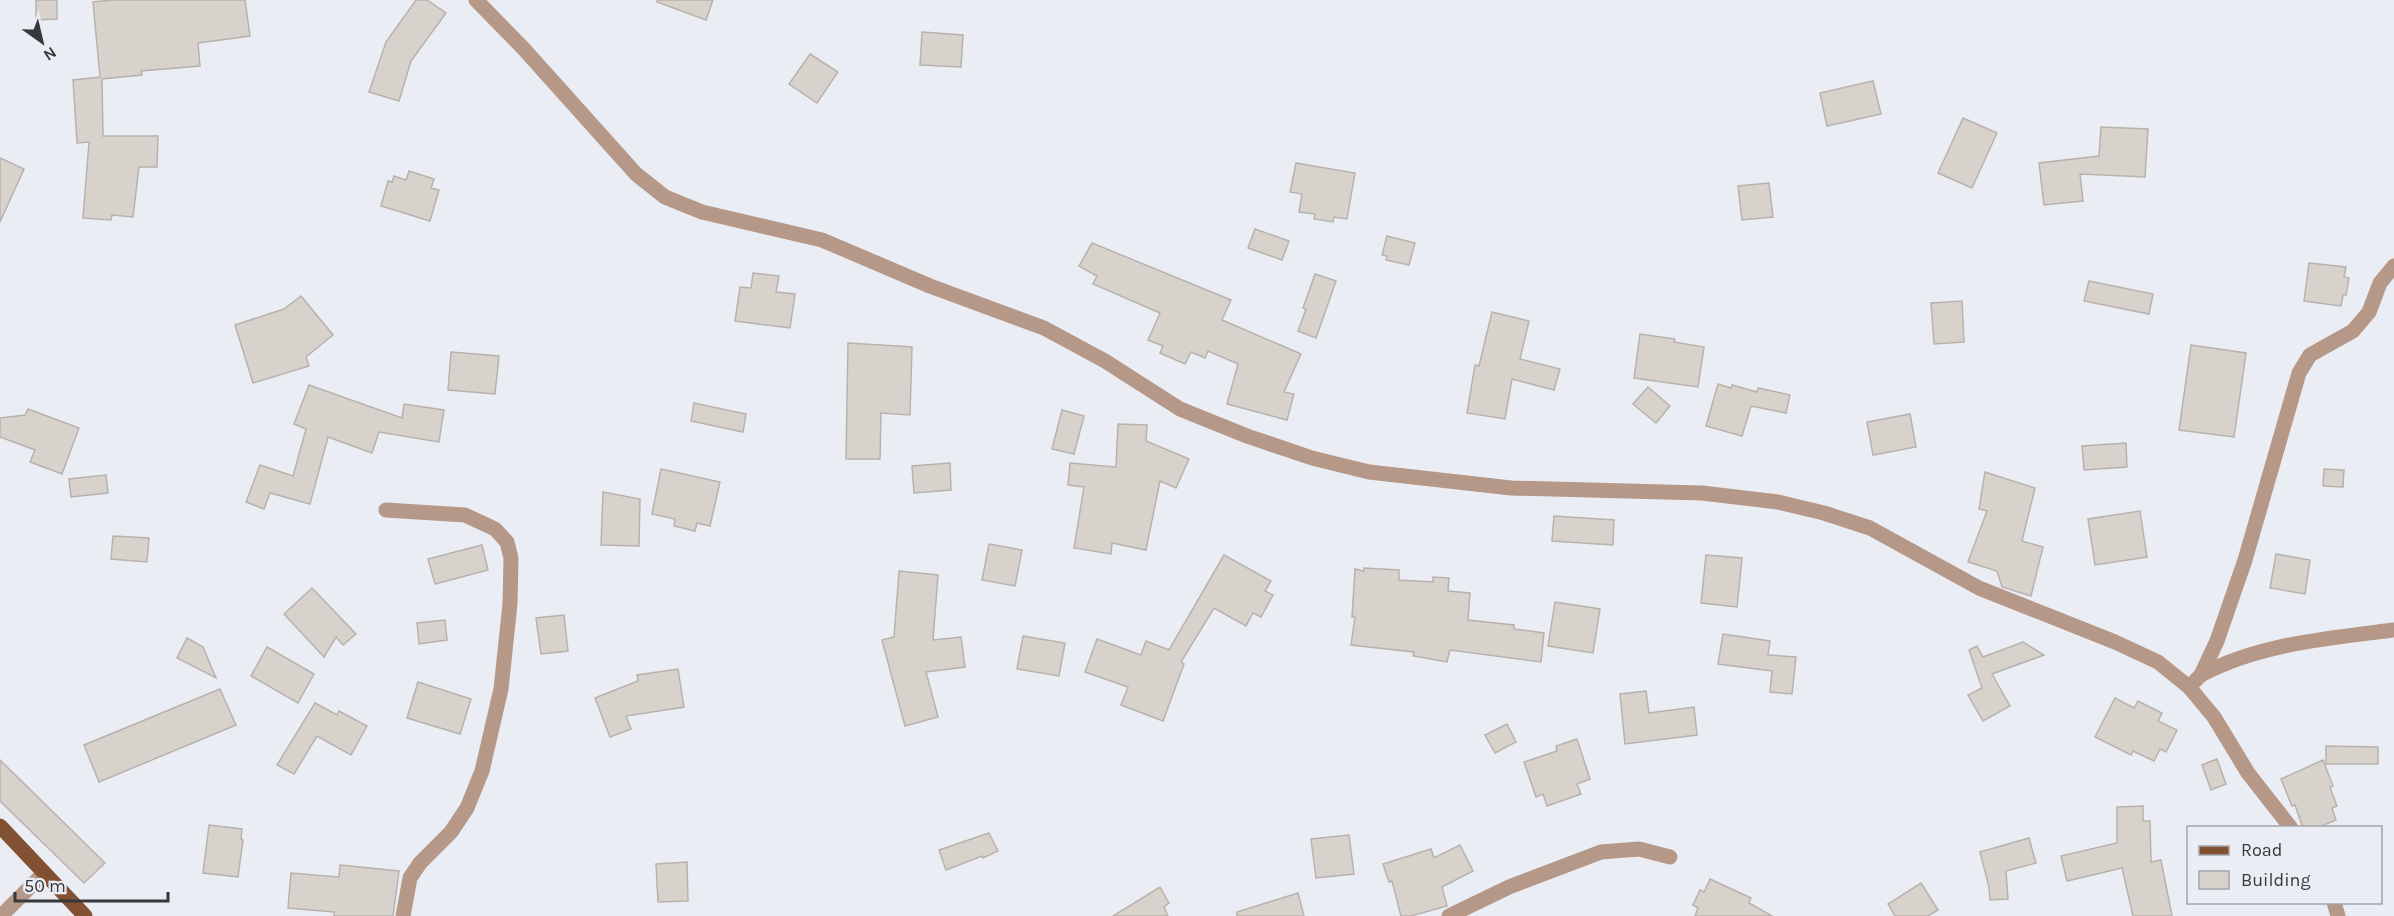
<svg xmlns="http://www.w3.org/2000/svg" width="2394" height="916" font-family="Karla,sans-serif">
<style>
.building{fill:#d8d2cc;stroke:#b8b2ac;stroke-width:1.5}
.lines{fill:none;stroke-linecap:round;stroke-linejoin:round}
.minor{stroke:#b59887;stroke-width:15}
.major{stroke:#825132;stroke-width:15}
</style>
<rect width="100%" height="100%" fill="#ebedf5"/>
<!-- building -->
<g class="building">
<polygon points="36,0 57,0 57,19 36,20"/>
<polygon points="112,0 245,0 250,36 198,43 200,66 141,71 142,75 102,79 103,136 158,136 157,167 139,167 133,217 112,215 111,220 83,218 89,142 77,143 73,80 100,77 93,2"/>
<polygon points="416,0 427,0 446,13 411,61 399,101 369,92 386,42"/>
<polygon points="657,0 713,0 706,20 657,2"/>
<polygon points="922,32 963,35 961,67 920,65"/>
<polygon points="810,54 838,72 817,103 789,84"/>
<polygon points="1873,81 1881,114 1827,126 1820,93"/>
<polygon points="1963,118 1997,133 1972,188 1938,173"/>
<polygon points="2101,127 2148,129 2145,177 2080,174 2083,201 2044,205 2039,163 2099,156"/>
<polygon points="0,158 24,169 0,222"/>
<polygon points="1296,163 1355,173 1347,219 1334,217 1333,222 1314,219 1315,214 1299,212 1302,194 1290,192"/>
<polygon points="409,171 434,179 431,188 439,190 430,221 381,206 388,181 392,182 394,176 406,180"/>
<polygon points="1769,183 1773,217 1742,220 1738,186"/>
<polygon points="1255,229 1289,241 1282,260 1248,248"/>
<polygon points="1387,236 1415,243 1409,265 1386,260 1387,256 1382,255"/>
<polygon points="1092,243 1231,300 1222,320 1301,354 1284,392 1294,394 1287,420 1227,404 1238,364 1208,351 1205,358 1191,352 1185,364 1160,353 1163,346 1148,340 1160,313 1093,284 1097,276 1079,266"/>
<polygon points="2309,263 2346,267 2344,277 2349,278 2346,295 2343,295 2341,306 2304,301"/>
<polygon points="753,273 779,276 776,292 795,294 790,328 735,321 740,287 751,288"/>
<polygon points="1315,274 1336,281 1316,338 1298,331 1306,309 1303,308"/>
<polygon points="2089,281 2153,294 2149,314 2084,301"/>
<polygon points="301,296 333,335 306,357 309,366 253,383 235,325 284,309"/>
<polygon points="1962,301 1964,342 1934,344 1931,303"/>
<polygon points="1492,312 1529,321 1520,359 1560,369 1554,390 1512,379 1505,419 1467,413 1475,365 1479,366"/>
<polygon points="1640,334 1675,339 1674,342 1704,347 1698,387 1634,378"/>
<polygon points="848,343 912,347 910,415 881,413 880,459 846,459"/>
<polygon points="2191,345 2246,353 2234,437 2179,430"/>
<polygon points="451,352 499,356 495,394 448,390"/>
<polygon points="1718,384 1731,388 1732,385 1757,392 1758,388 1790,395 1786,413 1751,406 1742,436 1706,426"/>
<polygon points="309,385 402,418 404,404 444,410 439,442 379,432 372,453 328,437 310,504 270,493 264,509 246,502 260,465 293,476 306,429 294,424"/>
<polygon points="1648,387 1670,406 1656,423 1633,404"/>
<polygon points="694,403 746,414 743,432 691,421"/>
<polygon points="28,409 79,428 62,474 30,462 35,450 0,437 0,418 25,415"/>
<polygon points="1062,410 1084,416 1074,454 1052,449"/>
<polygon points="1910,414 1916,447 1873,455 1867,422"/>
<polygon points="1118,424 1147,425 1146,441 1189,459 1176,488 1160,481 1146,550 1112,543 1111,554 1074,548 1084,487 1068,485 1070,463 1116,467"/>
<polygon points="2126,443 2127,467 2084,470 2082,446"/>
<polygon points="950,463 951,490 914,493 912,466"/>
<polygon points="661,469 720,482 710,526 697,523 695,531 674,526 675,519 652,514"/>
<polygon points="2324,469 2344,470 2343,487 2323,486"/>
<polygon points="1985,472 2035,488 2022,541 2043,547 2031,596 2002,587 1997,571 1968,562 1987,511 1979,509"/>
<polygon points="106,475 108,493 71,497 69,479"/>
<polygon points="603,492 640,499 639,546 601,545"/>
<polygon points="2140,511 2147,557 2095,565 2088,519"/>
<polygon points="1554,516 1614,520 1613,545 1552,541"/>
<polygon points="113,536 149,538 147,562 111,559"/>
<polygon points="989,544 1022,550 1015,586 982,580"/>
<polygon points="482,545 488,570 435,584 428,559"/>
<polygon points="2276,554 2310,560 2305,594 2270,588"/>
<polygon points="1224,555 1271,581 1265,591 1273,595 1261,617 1253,613 1246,626 1214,608 1181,662 1184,664 1163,721 1121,705 1128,687 1085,672 1097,639 1141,655 1146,641 1169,650"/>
<polygon points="1706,555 1742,558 1737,607 1701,603"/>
<polygon points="1364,568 1399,570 1399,580 1433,582 1433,577 1449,578 1448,591 1470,593 1468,620 1514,625 1514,629 1544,633 1541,662 1450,650 1447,662 1413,656 1414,652 1351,645 1355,617 1352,617 1355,569 1364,571"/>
<polygon points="899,571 938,575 933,640 961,637 965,667 926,672 938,717 905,726 882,640 894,637"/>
<polygon points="312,588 356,634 343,645 336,637 324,657 284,614"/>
<polygon points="1555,602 1600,609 1593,653 1548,646"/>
<polygon points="564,615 568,651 541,654 536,618"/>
<polygon points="445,620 447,640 419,644 417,623"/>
<polygon points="1723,634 1770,641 1768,655 1796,657 1792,694 1770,692 1772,671 1718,664"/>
<polygon points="1023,636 1065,643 1059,676 1017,669"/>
<polygon points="187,638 203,647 216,678 177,658"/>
<polygon points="2023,642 2044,655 1992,674 2010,706 1983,721 1968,695 1982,688 1969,650 1977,646 1983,657"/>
<polygon points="267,647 314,674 298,703 251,676"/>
<polygon points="678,669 684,707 626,716 631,729 610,737 595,698 638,681 637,675"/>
<polygon points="418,682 471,699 460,734 407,718"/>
<polygon points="220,689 236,725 99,782 84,745"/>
<polygon points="1646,691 1649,713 1694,707 1697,735 1625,744 1620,694"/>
<polygon points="2115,698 2134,708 2138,701 2162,713 2158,721 2177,730 2166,752 2160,749 2154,761 2133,751 2131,755 2095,737"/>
<polygon points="315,703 337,715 339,711 367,726 351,755 317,736 294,774 277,765"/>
<polygon points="1507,724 1516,742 1495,753 1485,735"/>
<polygon points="1577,739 1590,779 1577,784 1581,794 1547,806 1543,794 1536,797 1524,762 1557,751 1556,746"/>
<polygon points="2326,746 2378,747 2378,764 2326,764"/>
<polygon points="2217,759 2226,784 2211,790 2202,765"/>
<polygon points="0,760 105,863 84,883 0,801"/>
<polygon points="2323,760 2333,786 2330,787 2337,806 2332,808 2336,820 2317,828 2303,828 2295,805 2292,806 2281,779"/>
<polygon points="2143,806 2143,821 2150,821 2151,862 2161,860 2172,916 2133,916 2122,868 2067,881 2061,856 2117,843 2117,807"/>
<polygon points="209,825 242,829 241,839 243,840 238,877 203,873"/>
<polygon points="989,833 998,851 983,858 982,856 946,870 939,850"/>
<polygon points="1349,835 1354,874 1316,878 1311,839"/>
<polygon points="2029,838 2036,863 2006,871 2008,899 1990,900 1989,887 1980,852"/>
<polygon points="1460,845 1473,871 1442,887 1447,906 1411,916 1401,916 1392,881 1389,882 1383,864 1431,849 1434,858"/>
<polygon points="687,862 688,901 658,902 656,864"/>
<polygon points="340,865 399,871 393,916 334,916 334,912 288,908 291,873 339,877"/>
<polygon points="1710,879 1751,898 1749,903 1772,916 1695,916 1698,908 1693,905 1700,890 1704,892"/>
<polygon points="1921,883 1938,910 1928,916 1895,916 1888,904"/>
<polygon points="1160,887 1169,903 1164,907 1168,916 1113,916"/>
<polygon points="1298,893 1304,916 1237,916 1237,912"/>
</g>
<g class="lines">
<!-- minor -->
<g class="minor">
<polyline points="476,0 523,48 636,174 665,197 702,212 822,240 930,286 1044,328 1105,361 1180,409 1247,436 1312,458 1369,472 1511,488 1702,493 1778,502 1824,513 1870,528 1979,588 2115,642 2158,662 2189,687 2214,717 2248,773 2291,828"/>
<polyline points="386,510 465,515 495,529 507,542 511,558 510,604 501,689 482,771 467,808 451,832 420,863 410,878 403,916"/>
<path d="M2201 675C2258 644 2330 638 2394 630"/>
<polyline points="2189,687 2201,675 2217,641 2245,560 2299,373 2310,355 2353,331 2369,312 2380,283 2394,266"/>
<polyline points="2334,902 2338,916"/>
<polyline points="1,916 44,873"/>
<polyline points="1449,916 1509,887 1601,852 1639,849 1670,857"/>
</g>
<!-- major -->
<polyline class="major" points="0,826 85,916"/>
</g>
<!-- legend -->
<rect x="2187" y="826" width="195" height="78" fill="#ebedf5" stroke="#a3a5ab" stroke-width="1.5"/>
<rect x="2199" y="846" width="30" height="9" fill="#825132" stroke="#a3a5ab" stroke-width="1.5"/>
<text x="2241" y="856" font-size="18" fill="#37383b">Road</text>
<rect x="2199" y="871" width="30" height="18" fill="#d8d2cc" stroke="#a3a5ab" stroke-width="1.5"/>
<text x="2241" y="886" font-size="18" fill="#37383b">Building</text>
<!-- north arrow -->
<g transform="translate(42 42) rotate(146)" stroke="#ebedf5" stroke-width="4.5" paint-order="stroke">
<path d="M0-4.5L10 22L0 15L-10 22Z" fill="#37383b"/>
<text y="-9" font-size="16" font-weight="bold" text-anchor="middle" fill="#37383b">N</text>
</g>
<!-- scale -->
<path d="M15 892v9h153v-9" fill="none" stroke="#37383b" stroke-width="3"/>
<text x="24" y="892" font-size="18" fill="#37383b" stroke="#ebedf5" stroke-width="4.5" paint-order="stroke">50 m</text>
</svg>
